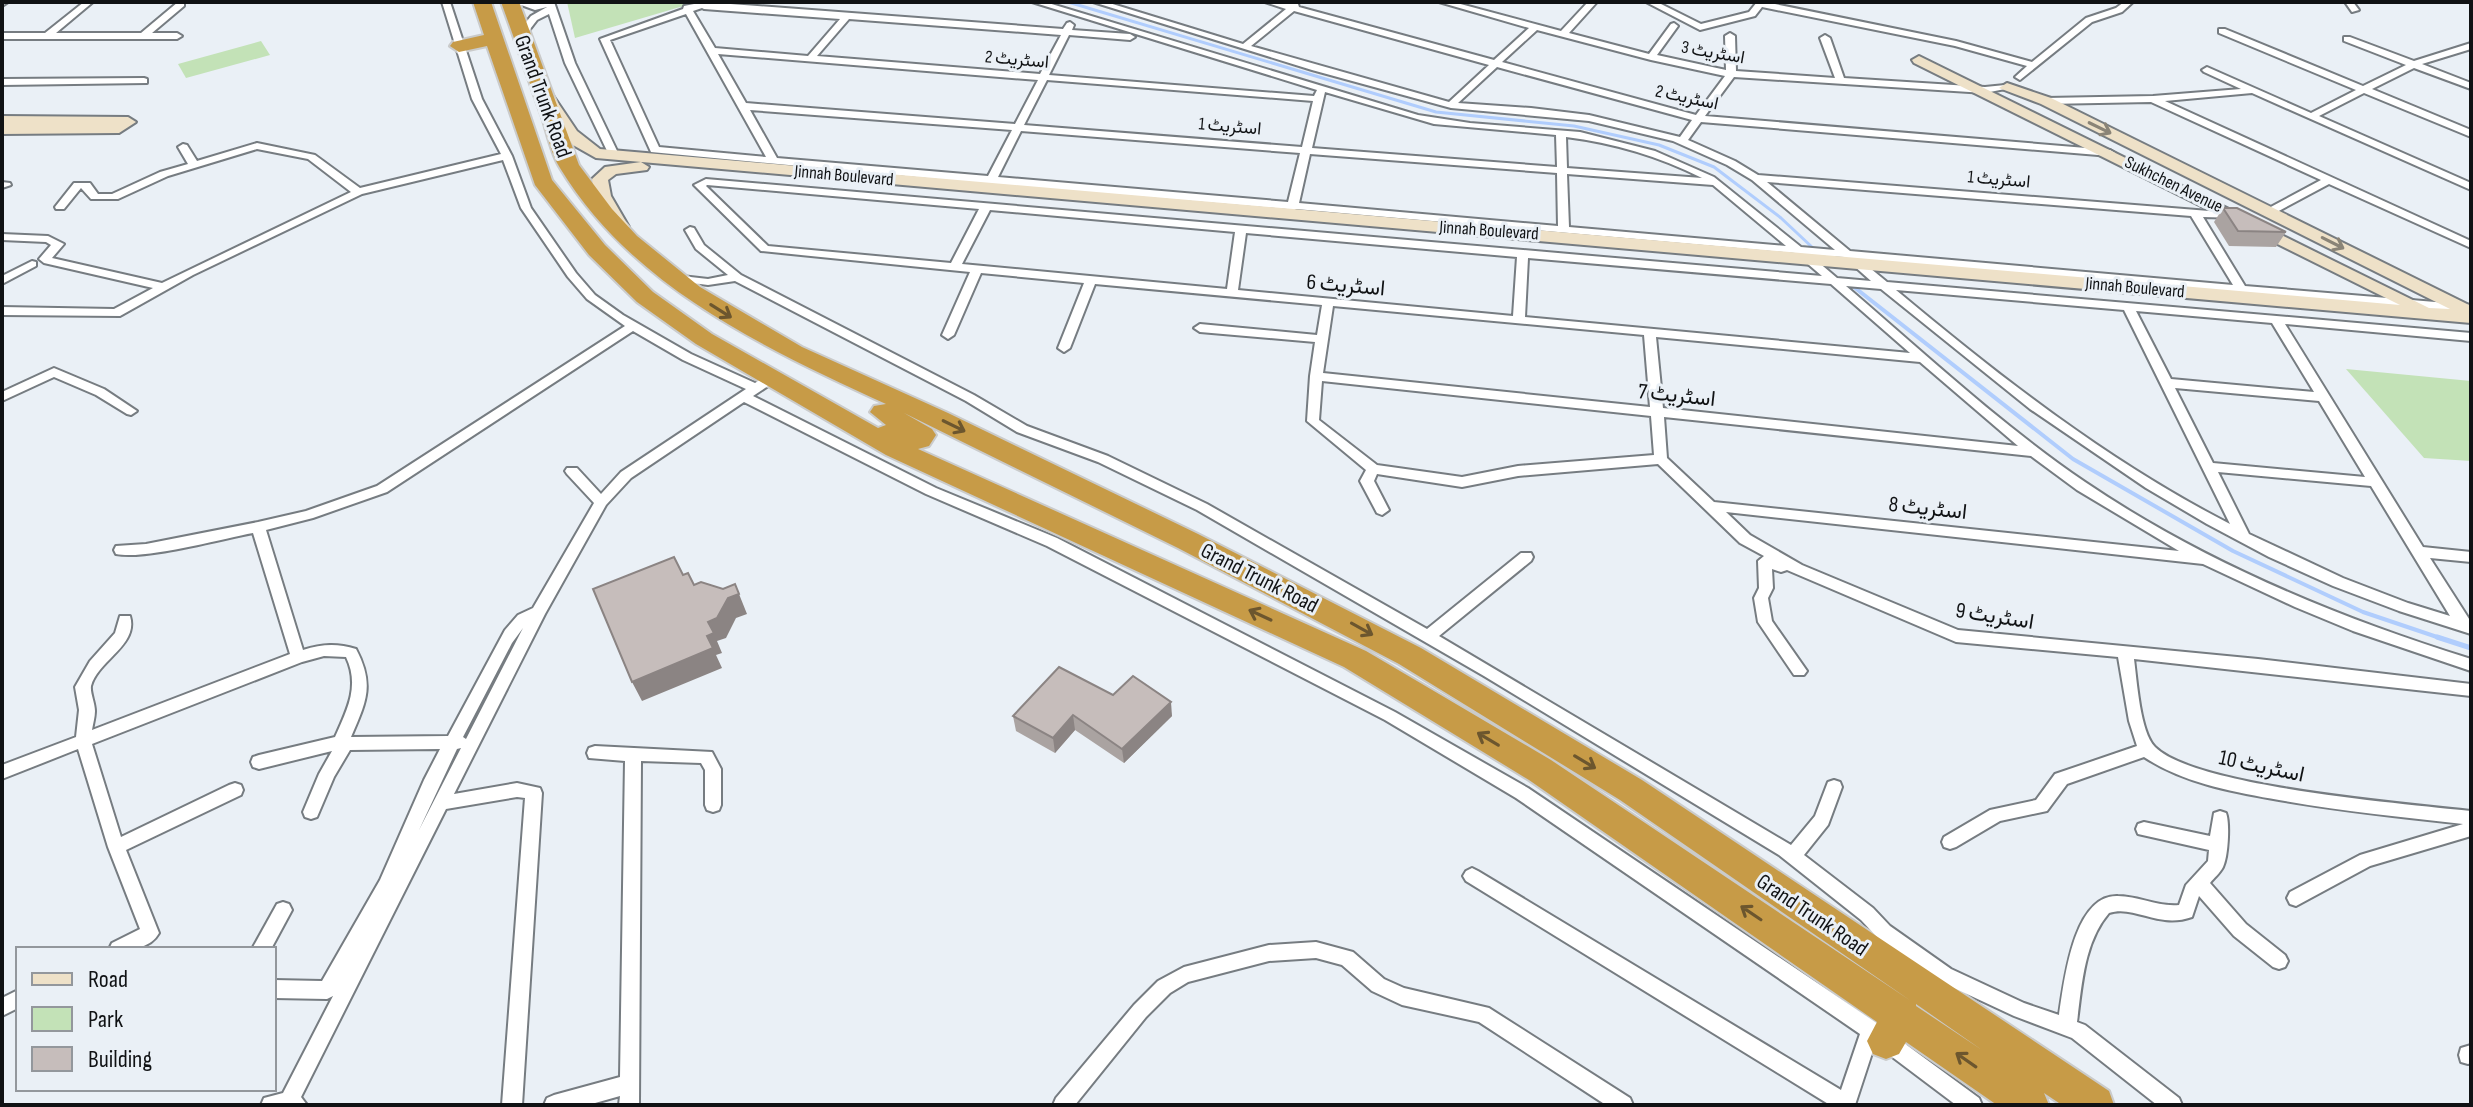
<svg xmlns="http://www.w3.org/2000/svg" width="2473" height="1107" font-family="'Sofia Sans Condensed',Vazirmatn,sans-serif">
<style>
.green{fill:#c3e2b7}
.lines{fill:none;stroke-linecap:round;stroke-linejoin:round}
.stream-far2{stroke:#b0cdfd;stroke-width:3}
.stream-far1{stroke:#b0cdfd;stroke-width:4}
.stream{stroke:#b0cdfd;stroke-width:5}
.street-casing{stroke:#767c81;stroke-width:4}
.secondary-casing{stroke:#767c81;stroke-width:4}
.highway-casing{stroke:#cacbcb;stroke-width:4}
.street{fill:#fff;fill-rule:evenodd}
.secondary{fill:#eee1c8;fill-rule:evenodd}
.highway{fill:#c79b47;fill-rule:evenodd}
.wall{fill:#aaa3a1}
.shaded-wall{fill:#8b8483}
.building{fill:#c6bdbb;stroke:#8b8483;stroke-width:2}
.oneway{stroke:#8a8477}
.oneway2{stroke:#6c562e}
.labels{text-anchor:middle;stroke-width:6;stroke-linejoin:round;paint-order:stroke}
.far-street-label{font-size:18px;fill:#101214;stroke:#eaf0f6}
.street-label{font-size:22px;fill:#101214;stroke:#eaf0f6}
</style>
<rect width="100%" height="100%" fill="#eaf0f6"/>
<!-- green -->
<g class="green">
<polygon points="567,2 697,2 575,38"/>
<polygon points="261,41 270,55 186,78 178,64"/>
<polygon points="2346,369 2471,381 2471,461 2424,458"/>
</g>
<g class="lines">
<!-- stream-far2 -->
<polyline class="stream-far2" points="1068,2 1436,112 1574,126 1659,145 1714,167 1781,218 1813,248"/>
<!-- stream-far1 -->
<polyline class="stream-far1" points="1854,287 2073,459 2233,551 2363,612 2443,639"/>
<!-- stream -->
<polyline class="stream" points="2437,637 2471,648"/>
<!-- street casing -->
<g class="street-casing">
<g id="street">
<polygon points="2,2 8,2 2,6"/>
<polygon points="84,2 93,2 56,33 141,33 178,2 184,2 184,6 152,33 177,33 182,36 177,39 2,39 2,33 45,33"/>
<path d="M442 2H450L482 99 512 156 531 208 576 273 595 295 623 315 691 354 755 383 766 376H774L776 379 774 382 753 396 936 488 1057 538 1395 712 1528 788 1878 1024 1979 1098 1982 1105H1956L1875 1044 1855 1105H1830L1466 881 1463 876 1466 871 1472 868 1478 871 1841 1090 1860 1034 1516 798 1385 720 1047 546 926 494 744 402 631 478 606 505 545 614 454 794 517 783 540 788 542 793 522 1105H502L525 798 517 797 446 809 301 1097 307 1105H261L264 1098 283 1093 333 996 327 999 274 998V980L322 981 380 880 424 780 440 749 350 750 334 777 317 817 311 819 305 817 303 812 319 774 332 751 259 769 253 767 251 762 253 757 259 755 335 737C347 710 360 686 346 657L324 656 302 662 92 744 121 837 229 785 235 783 241 785 243 790 241 795 126 850 159 933C149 951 127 949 109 949L112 943 140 929 108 847 78 749 2 779V765L76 737 79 710 75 687 90 661 115 633 120 616H130C139 645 98 660 91 686 90 693 95 703 95 711 95 717 93 724 92 730L290 654 253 533C221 539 145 560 116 554L114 550 116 546 146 544 258 522 306 511 377 486 625 326 587 299 568 277 521 208 503 160 362 194 193 275 120 316 2 315V307L114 309 153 288 44 263 39 259 51 245 46 242 2 240V234L48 236 64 244 52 258 162 283 351 192 308 159 257 149 168 176 118 199H91L81 188 64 209H56L55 207 74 183H90L98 194H112L160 172 188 164 178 147 183 144 187 145 197 161 257 143 315 155 360 188 501 154 472 99ZM633 331 683 360 746 389 621 472 601 494 577 468H567L565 471 567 474 594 503 533 608 518 615 505 630 448 736 351 737C366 702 375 685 356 649 337 643 322 644 303 650L266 530 313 518 387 492ZM523 628 466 739 463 737 512 643ZM461 748 419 830 457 749Z"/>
<polygon points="513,2 535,4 554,2 575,63 619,155 618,157 609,155 565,63 549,14 537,20 524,37 516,35 531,16 547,7 535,10"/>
<path d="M704 2 1063 29 1067 23 1070 22 1074 25 1072 30 1130 34 1135 37 1130 40 1069 35 1049 75 1314 96 1317 90 1032 2H1045L1418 115 1470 123 1580 132 1655 151 1714 177 1801 247 1835 250 1752 180 1727 165 1673 141 1589 121 1451 108 1312 70 1093 2H1106L1243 44 1286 9 1265 2C1276 2 1288 3 1298 4L1299 7 1494 60 1529 28 1439 2H1453L1561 31 1588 2H1597L1569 33 1649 54 1671 24 1674 23 1678 26 1657 55 1726 70 1725 36 1730 33 1735 36 1736 71 1835 78 1820 38 1825 35 1830 38 1844 78 1985 87 2005 85V89L1985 93 1734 77 1705 116 2110 150 2115 153 2110 156 1701 122 1688 140 1735 161 1758 175 2234 213 2238 214V218L2203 217 2245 286 2471 305V313L1859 259 1887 282 2471 333V341L2285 324 2423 547 2471 552V562L2430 558 2471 622V634L2399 611 2333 586 2269 557 2207 524 2146 488 2030 409 1881 289 1846 286C1924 353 2000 424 2085 482 2203 562 2336 617 2471 659V671L2353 631 2295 607 2203 564 1726 512 1750 535 1802 565 1958 630 2258 659 2471 684V696L2134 659C2137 681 2140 732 2155 747 2195 787 2409 804 2471 811V836L2370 866 2296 906 2290 904 2287 898 2290 892 2360 855 2463 824C2401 817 2340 811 2279 800 2233 792 2183 783 2144 757L2067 784 2047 811 2000 821 1956 847 1950 849 1944 847 1942 842 1944 837 1990 810 2036 800 2055 774 2137 746 2129 721 2118 657 1956 642 1787 570 1781 572 1772 569 1773 588 1768 598 1772 621 1807 671 1804 675H1794L1758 622 1754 598 1759 588 1758 561 1764 556 1740 543 1658 464 1518 476 1462 487 1377 474 1374 481 1389 510 1382 515 1377 513 1360 481 1366 470 1307 421 1310 376 1315 342 1200 332 1194 328 1200 324 1317 335 1322 305 1095 284 1070 348 1064 352 1058 348 1084 283 981 273 954 335 948 339 942 335 970 272 761 251 694 185 706 179 1822 276 1795 253 1296 209 1292 211 1287 209 991 184 651 152 600 39 683 9 684 6ZM702 8 704 9 840 19 808 56 715 48 693 11ZM1294 11 1489 65 1449 102 1251 46ZM686 14 766 157 659 147 610 40ZM849 19 1061 35 1040 74 817 56ZM1537 30 1651 60 1725 76 1696 115 1502 62ZM718 54 1038 80 1015 124 746 103ZM1497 67 1692 120 1680 137 1589 115 1531 108 1458 103ZM1047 80 1313 101 1302 147 1024 125ZM1325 92 1434 124 1556 135 1557 167 1312 148ZM750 110 1012 130 988 176 777 158ZM1021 131 1300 153 1288 202 998 177ZM1566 137C1613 143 1659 156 1702 178L1567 168ZM1310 154 1557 173 1558 226 1299 203ZM1567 174 1713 185 1786 246 1569 227ZM1767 182 2191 216 2233 285 1850 251ZM706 186 707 185 979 209 951 263 768 246ZM990 210 1235 232 1227 289 962 264ZM1246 233 1517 257 1513 316 1238 290ZM1810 255 1844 257 1871 281 1837 278ZM1528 258 1831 284 1910 353 1525 317ZM1896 290 2124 310 2230 524C2109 462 2000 377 1896 290ZM1333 306 1644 335 1650 407 1323 373ZM2136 311 2272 323 2314 392 2171 379ZM1656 337 1920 362 2018 446 1663 408ZM1322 381 1651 416 1654 455 1518 466 1462 477 1377 465 1319 420ZM2175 388 2319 401 2365 477 2213 463ZM1664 417 2031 456 2077 490 2179 551 1714 502 1667 458ZM2218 472 2371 486 2450 616 2408 603 2343 578 2249 534Z"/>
<polygon points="1646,2 1657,2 1701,24 1749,12 1757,2 1765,2 1956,41 2032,62 2086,18 2116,8 2124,2 2133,2 2122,12 2092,22 2020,80 2015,77 2027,66 1955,46 1762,7 1755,16 1700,30"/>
<polygon points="2345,2 2353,2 2359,10 2352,12"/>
<polygon points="2219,29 2225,29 2363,86 2406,65 2344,41 2344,37 2350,37 2414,61 2471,43 2471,49 2422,64 2471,83 2471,89 2414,68 2372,89 2471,130 2471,137 2364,93 2319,116 2471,183 2471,190 2252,93 2165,101 2471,241 2471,248 2329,184 2275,213 2267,213 2267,209 2321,180 2151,102 2046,104 2041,101 2046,98 2153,96 2241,89 2204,72 2202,70 2207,67 2311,113 2356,90 2219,33"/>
<polygon points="144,78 147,79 147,83 2,85 2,79"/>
<polygon points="2,182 10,183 11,185 2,188"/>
<path d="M690 227 694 228 704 245 741 275 974 395 1027 426 1108 456 1207 504 1427 629 1521 553H1531L1533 557 1531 561 1439 636 1791 845 1815 816 1828 782 1834 780 1840 782 1842 787 1828 825 1804 855 1873 908 1890 926 1951 969 2024 1003 2059 1015C2064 983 2073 894 2118 896 2139 896 2157 907 2179 905L2186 885 2208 861 2209 850 2138 834 2136 829 2138 824 2144 822 2210 836 2214 813 2220 811 2226 813C2230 823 2228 857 2223 867 2220 873 2214 878 2210 883L2246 924 2285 955 2288 961 2285 967 2279 969 2273 967 2234 936 2199 896 2192 917C2158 929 2135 905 2109 913 2084 942 2082 985 2077 1022L2085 1025 2179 1098 2182 1105H2157L2072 1038 2014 1016 1939 981 1878 938 1861 920 1779 855 1484 676 1197 510 1098 462 1017 432 966 401 735 281 708 285 669 280 667 278 673 275 708 279 728 275 696 249 685 230Z"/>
<polygon points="32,261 36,262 36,266 2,284 2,276"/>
<polygon points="54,368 104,389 137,411 131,415 127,414 96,395 54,377 2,401 2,392"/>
<polygon points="595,746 712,752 721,769 721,805 719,810 713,812 707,810 705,805 705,770 701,763 641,761 639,1105 619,1105 620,1096 588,1105 544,1105 547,1098 554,1095 620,1077 625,761 589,758 587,753 589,748"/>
<polygon points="283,902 289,904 292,910 271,949 252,949 277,904"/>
<polygon points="1316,942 1353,952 1384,979 1404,988 1489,1008 1630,1098 1633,1105 1606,1105 1479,1022 1402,1005 1372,991 1342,965 1316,958 1269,961 1188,982 1170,993 1146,1017 1075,1105 1053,1105 1056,1098 1134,1005 1158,981 1184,967 1269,945"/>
<polygon points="18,990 18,1008 2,1016 2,998"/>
<polygon points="2471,1045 2471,1063 2468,1064 2461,1062 2459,1055 2461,1048"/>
</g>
</g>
<!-- secondary casing -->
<g class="secondary-casing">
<g id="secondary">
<polygon points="1919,56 2429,308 2450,309 2041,104 1999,88 2007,83 2051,98 2471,306 2471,323 596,158 573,145 535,91 543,86 548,88 577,131 600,149 2400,305 1914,63 1912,60"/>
<polygon points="2,116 128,117 136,122 119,133 2,134"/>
<polygon points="641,162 649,167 647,170 616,174 608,180 611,196 629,227 626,231 614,231 595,196 592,179 605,167"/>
</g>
</g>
<!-- highway casing -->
<g class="highway-casing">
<path id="highway" d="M473 2H491L552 180 605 245 653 292 712 334 878 428 886 425 870 412 874 406 886 404C765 348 632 287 560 168 551 154 547 133 542 117 528 79 515 40 501 2H519L579 165 612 209 637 236 700 287 802 347 948 413 1198 534 1421 648 1642 780 2109 1091 2114 1105H2062L2044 1093 2049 1105H1997L1906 1042 1899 1054 1886 1059 1873 1054 1867 1041 1877 1022 1529 780 1344 667 886 455 696 344 637 302 589 255 535 185 487 46 459 52 450 46 453 42 484 35ZM904 413 1178 548 1399 664 1620 800 1911 1001 1551 760 1366 651 918 449 929 446 936 435 932 429ZM1916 1004 1982 1050 1916 1006Z"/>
</g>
<!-- street -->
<use href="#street" class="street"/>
<!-- secondary -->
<use href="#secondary" class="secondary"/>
<!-- highway -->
<use href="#highway" class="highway"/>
</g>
<!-- wall -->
<g class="wall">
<polygon points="2223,208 2286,232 2276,247 2229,246 2214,222"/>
<polygon points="1113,695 1172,716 1124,763 1075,730 1055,753 1016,731 1013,716"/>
</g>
<!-- shaded-wall -->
<g class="shaded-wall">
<polygon points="739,594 747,614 736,618 726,638 717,641 722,653 716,655 722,668 642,701 632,682 707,636 708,622 728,598"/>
<polygon points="1171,702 1172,716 1124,763 1122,749"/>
<polygon points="1073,715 1075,730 1055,753 1053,738"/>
</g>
<!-- building -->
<g class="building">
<polygon points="2223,208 2237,208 2286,232 2238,231"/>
<polygon points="674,557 683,575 688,573 694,585 701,582 723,589 735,584 739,594 728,598 717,618 708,622 714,633 707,636 713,648 632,682 593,589"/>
<polygon points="1059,667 1113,695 1133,676 1171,702 1122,749 1073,715 1053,738 1013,716"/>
</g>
<!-- one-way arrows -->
<defs><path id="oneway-shaft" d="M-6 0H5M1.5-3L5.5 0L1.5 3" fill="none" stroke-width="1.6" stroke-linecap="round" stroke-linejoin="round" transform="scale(2)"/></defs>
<g class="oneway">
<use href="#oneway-shaft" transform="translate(2100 128) rotate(26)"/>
<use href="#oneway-shaft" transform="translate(2333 243) rotate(27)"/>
</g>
<g class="oneway2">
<use href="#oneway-shaft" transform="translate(721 311) rotate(32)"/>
<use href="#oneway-shaft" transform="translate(954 426) rotate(26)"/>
<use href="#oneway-shaft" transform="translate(1260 615) rotate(-155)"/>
<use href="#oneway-shaft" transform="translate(1362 629) rotate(29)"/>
<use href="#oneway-shaft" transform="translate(1488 739) rotate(-149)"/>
<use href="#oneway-shaft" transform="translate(1585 762) rotate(31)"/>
<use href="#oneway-shaft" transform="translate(1751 913) rotate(-146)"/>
<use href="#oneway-shaft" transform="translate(1966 1060) rotate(-145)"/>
</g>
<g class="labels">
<!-- far-street labels -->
<g class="far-street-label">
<text transform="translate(1713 52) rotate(10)" y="6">اسٹریٹ 3</text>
<text transform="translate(1017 59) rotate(5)" y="6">اسٹریٹ 2</text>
<text transform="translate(1687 97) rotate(12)" y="6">اسٹریٹ 2</text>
<text transform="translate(1230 126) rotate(5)" y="6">اسٹریٹ 1</text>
<text transform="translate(844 175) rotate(5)" y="6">Jinnah Boulevard</text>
<text transform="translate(1999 179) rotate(5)" y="6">اسٹریٹ 1</text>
<text transform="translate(2174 184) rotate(26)" y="6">Sukhchen Avenue</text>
<text transform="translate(1489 230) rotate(4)" y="6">Jinnah Boulevard</text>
<text transform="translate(2135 287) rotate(5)" y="6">Jinnah Boulevard</text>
</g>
<!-- street labels -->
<g class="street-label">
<text transform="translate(544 96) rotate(70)" y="8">Grand Trunk Road</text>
<text transform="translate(1346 284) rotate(5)" y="8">اسٹریٹ 6</text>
<text transform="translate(1677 394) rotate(6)" y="8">اسٹریٹ 7</text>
<text transform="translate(1928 507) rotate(6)" y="8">اسٹریٹ 8</text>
<text transform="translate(1260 577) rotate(27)" y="8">Grand Trunk Road</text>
<text transform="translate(1995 615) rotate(9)" y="8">اسٹریٹ 9</text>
<text transform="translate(2262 765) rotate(12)" y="8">اسٹریٹ 10</text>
<text transform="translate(1813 914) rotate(34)" y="8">Grand Trunk Road</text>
</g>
</g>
<!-- border -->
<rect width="2473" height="1107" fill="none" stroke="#101214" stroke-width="8"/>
<!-- legend -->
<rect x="16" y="947" width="260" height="144" fill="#eaf0f6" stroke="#93979c" stroke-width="2"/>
<rect x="32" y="973" width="40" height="12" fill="#eee1c8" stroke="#93979c" stroke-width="2"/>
<text x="88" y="987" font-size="24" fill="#101214">Road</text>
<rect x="32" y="1007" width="40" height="24" fill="#c3e2b7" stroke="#93979c" stroke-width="2"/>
<text x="88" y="1027" font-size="24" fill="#101214">Park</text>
<rect x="32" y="1047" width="40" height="24" fill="#c6bdbb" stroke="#93979c" stroke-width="2"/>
<text x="88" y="1067" font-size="24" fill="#101214">Building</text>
</svg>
